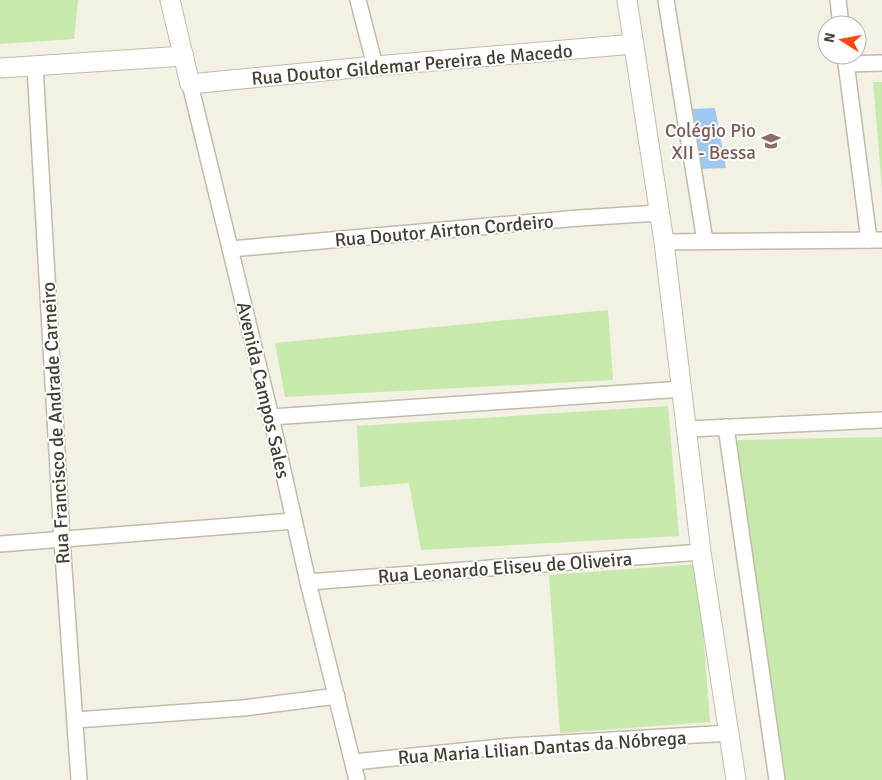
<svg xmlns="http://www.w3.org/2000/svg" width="882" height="780" font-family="Signika,sans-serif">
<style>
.green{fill:#c7e9ab}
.water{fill:#9dc8f2}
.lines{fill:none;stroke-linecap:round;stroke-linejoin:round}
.minor-casing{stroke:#c1bba9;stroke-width:18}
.tertiary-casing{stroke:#c1bba9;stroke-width:21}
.minor{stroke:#fff;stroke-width:15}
.tertiary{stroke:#fff;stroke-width:19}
.labels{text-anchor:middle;stroke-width:4;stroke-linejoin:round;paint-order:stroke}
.street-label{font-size:19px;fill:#454034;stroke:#fff}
.education-label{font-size:19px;fill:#785e54;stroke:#fff;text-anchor:end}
</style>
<rect width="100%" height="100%" fill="#f3f0e4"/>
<!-- green -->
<g class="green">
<polygon points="0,0 78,0 74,39 0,44"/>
<polygon points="873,82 882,82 882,188"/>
<polygon points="608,310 613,380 285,397 275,343"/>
<polygon points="668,406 679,536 421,550 409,483 360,487 357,426"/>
<polygon points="882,437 882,780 784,780 735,440"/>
<polygon points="698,564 710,722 560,733 549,575"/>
</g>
<!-- water -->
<polygon class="water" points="715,108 726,168 698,169 691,109"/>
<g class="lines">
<!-- minor casing -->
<g class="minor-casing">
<g id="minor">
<polyline points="358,0 375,66"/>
<polyline points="666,0 705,241"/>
<polyline points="838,0 841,25"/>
<polyline points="845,55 869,240"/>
<polyline points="846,64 882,63"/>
<polyline points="35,66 62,540 79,780"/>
<polyline points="190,84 271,417 308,582 357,780"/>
<polyline points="664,242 882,240"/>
<polyline points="230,249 579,218 659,213"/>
<polyline points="271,417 683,389"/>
<polyline points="726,427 777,780"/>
<polyline points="688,429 882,420"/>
<polyline points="0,544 294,521"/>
<polyline points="308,582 701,552"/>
<polyline points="76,720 243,708 337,696"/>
<polyline points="354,762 511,746 730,733"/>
</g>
</g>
<!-- tertiary casing -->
<g class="tertiary-casing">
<g id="tertiary">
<polyline points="170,0 190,84 375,66 634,44"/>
<polyline points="627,0 664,242 701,552 736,780"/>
<polyline points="0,68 184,56"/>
</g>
</g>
<!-- minor -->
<use href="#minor" class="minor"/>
<!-- tertiary -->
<use href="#tertiary" class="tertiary"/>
</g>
<!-- icons -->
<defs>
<g id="school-bare" transform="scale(1.5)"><path d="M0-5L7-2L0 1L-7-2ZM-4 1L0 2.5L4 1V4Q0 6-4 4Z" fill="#8d6e63" stroke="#fff" stroke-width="2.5" paint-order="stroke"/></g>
</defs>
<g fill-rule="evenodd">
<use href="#school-bare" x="771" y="141"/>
</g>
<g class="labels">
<!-- street labels -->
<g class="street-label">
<text transform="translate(412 64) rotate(-5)" y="7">Rua Doutor Gildemar Pereira de Macedo</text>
<text transform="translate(444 230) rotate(-5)" y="7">Rua Doutor Airton Cordeiro</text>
<text transform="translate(264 390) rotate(77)" y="7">Avenida Campos Sales</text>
<text transform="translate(55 423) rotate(-93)" y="7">Rua Francisco de Andrade Carneiro</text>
<text transform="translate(505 567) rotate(-4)" y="7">Rua Leonardo Eliseu de Oliveira</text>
<text transform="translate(542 747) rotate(-4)" y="7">Rua Maria Lilian Dantas da Nóbrega</text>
</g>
<!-- education labels -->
<g class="education-label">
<text x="756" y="137">Colégio Pio<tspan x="756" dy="22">XII - Bessa</tspan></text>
</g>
</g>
<!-- north arrow -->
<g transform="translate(842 40) rotate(281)"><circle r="24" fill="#ffffff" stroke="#b5b3ae"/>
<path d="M0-4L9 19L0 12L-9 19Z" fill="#ff480f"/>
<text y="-8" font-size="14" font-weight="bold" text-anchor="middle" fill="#454034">N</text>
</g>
</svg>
